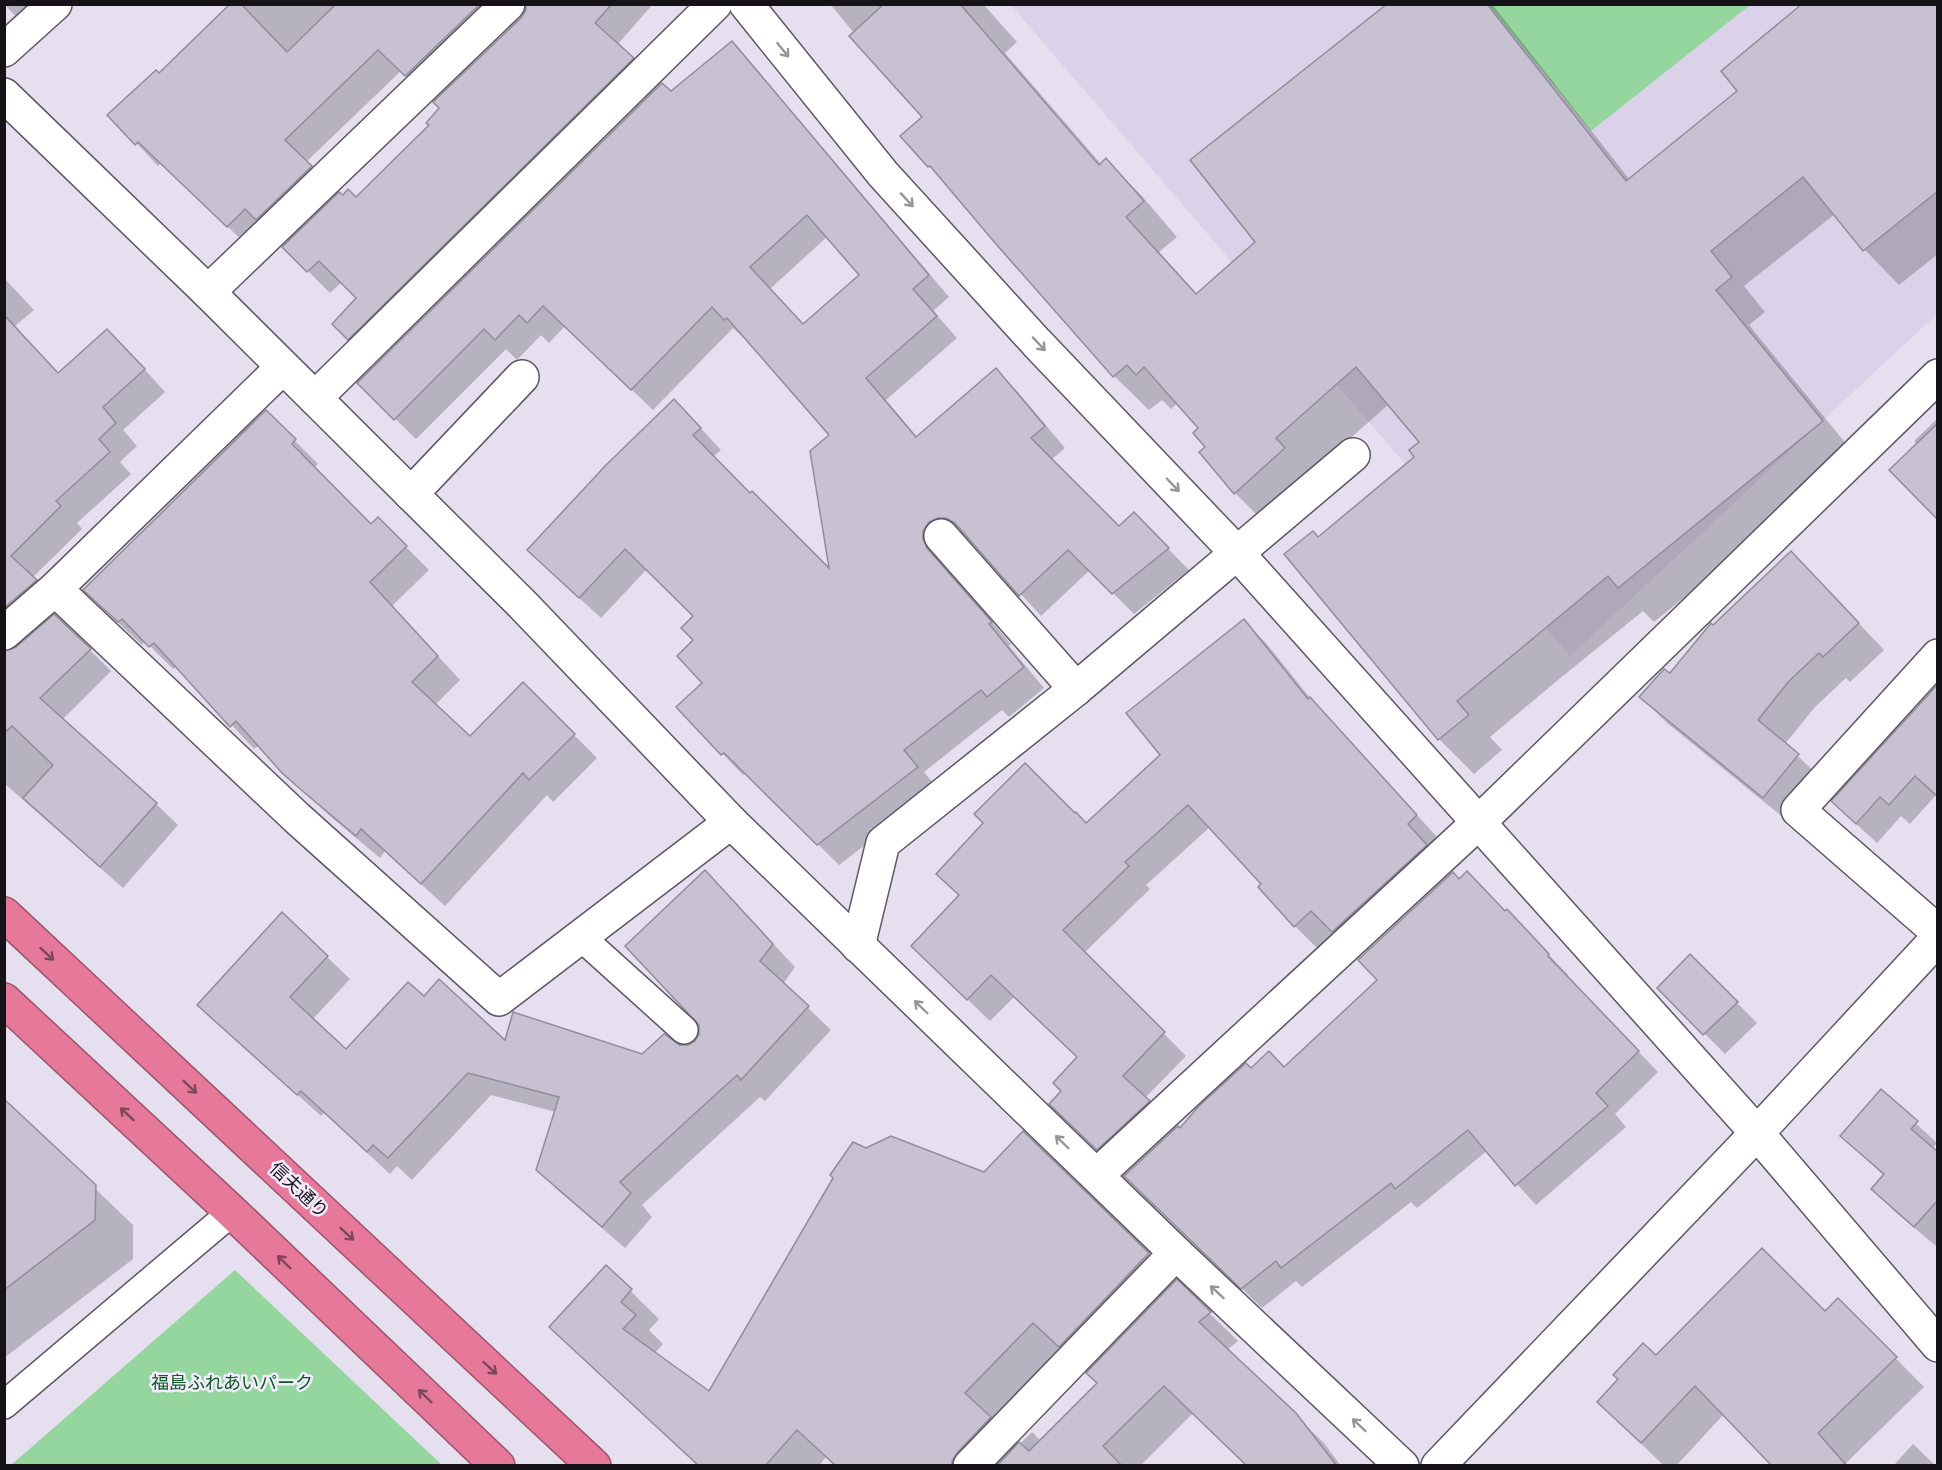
<svg xmlns="http://www.w3.org/2000/svg" width="1942" height="1470" font-family="Arial,'Noto Sans JP',sans-serif">
<style>
.built{fill:#dbd2ea}
.green{fill:#94d69d}
.shadow{fill:#0003;fill-rule:evenodd}
.building{fill:#c7c1d2;stroke:#918c9b;stroke-width:1.5;fill-rule:evenodd}
.lines{fill:none;stroke-linecap:round;stroke-linejoin:round}
.lane-casing{stroke:#5c5665;stroke-width:30}
.street-casing{stroke:#5c5665;stroke-width:36}
.secondary-casing{stroke:#5c5665;stroke-width:36}
.highway-casing{stroke:#9d556c;stroke-width:36}
.lane{stroke:#fff;stroke-width:27}
.street{stroke:#fff;stroke-width:33}
.secondary{stroke:#fff;stroke-width:33}
.highway{stroke:#e6799a;stroke-width:33}
.oneway{stroke:#969597}
.oneway2{stroke:#7e4659}
.labels{text-anchor:middle;stroke-width:5;stroke-linejoin:round;paint-order:stroke}
.street-label{font-size:18px;fill:#151318;stroke:#f3ecfe}
.park-label{font-size:18px;fill:#0c5823;stroke:#f3ecfe}
</style>
<rect width="100%" height="100%" fill="#e5dff0"/>
<!-- built -->
<polygon class="built" points="1011,5 1937,5 1937,314 1570,656"/>
<!-- green -->
<g class="green">
<polygon points="1489,5 1750,5 1591,131"/>
<polygon points="235,1270 442,1465 11,1465"/>
</g>
<!-- shadow -->
<g class="shadow">
<polygon points="4,4 48,4 26,27"/>
<polygon points="241,4 653,4 617,45 655,80 371,360 334,324 358,298 342,282 330,293 284,247 343,197 356,199 431,125 523,18 527,7 517,12 428,97 401,71 306,162 333,189 250,248 161,163 158,166 110,115"/>
<polygon points="830,4 983,4 1017,42 1005,53 1101,164 1106,160 1141,195 1177,237 1159,252 1198,295 1257,242 1389,4 1492,4 1630,180 1938,4 1938,254 1899,285 1865,250 1835,214 1744,286 1765,312 1749,325 1857,457 1654,622 1643,611 1558,680 1490,737 1502,750 1474,774 1439,739 1286,555 1319,539 1417,457 1421,443 1389,404 1310,474 1270,528 1235,493 1201,452 1207,447 1200,428 1178,403 1171,409 1162,400 1149,410 1114,376 952,188 929,166 924,117"/>
<path d="M732 43 752 64 949 297 933 311 957 338 886 400 917 437 996 370 1017 391 1065 448 1051 460 1119 528 1134 514 1189 570 1134 614 1090 570 1041 616 972 541 960 538 943 561 947 571 1011 644 1009 646 1044 688 1009 717 1002 710 924 772 938 789 839 865 746 773 743 775 723 754 695 640V616L647 569 601 618 550 571 695 422 721 450 713 457 832 572V435L747 339 746 340 733 328 653 410 565 326 549 343 541 335 517 360 506 349 416 439 359 383 671 93ZM828 236 861 275 803 325 770 289Z"/>
<polygon points="4,278 34,310 15,326 59,374 129,352 165,392 123,430 137,446 120,462 131,474 77,523 82,529 33,577 58,602 13,640 7,650 7,653 90,650 111,671 62,720 156,804 178,825 123,888 4,783"/>
<polygon points="266,412 318,464 314,468 371,526 378,519 429,570 392,606 460,680 435,705 470,738 523,684 597,758 553,802 547,795 445,906 385,851 380,858 331,817 283,772 259,745 254,749 177,666 173,669 145,641 142,645 108,613"/>
<polygon points="1938,418 1938,518 1917,445 1914,441"/>
<polygon points="1817,579 1884,650 1850,682 1846,678 1815,707 1785,744 1824,781 1790,823 1667,723 1641,697 1670,676 1713,627"/>
<polygon points="1244,621 1266,643 1315,704 1438,838 1355,953 1334,932 1317,948 1295,926 1263,884 1210,827 1146,885 1150,889 1084,953 1186,1056 1145,1098 1171,1124 1120,1171 1073,1126 1063,1091 1079,1058 1015,996 990,1021 935,968 960,897 938,874 1086,825 1162,756"/>
<polygon points="1938,687 1936,795 1910,824 1901,816 1877,843 1853,821"/>
<polygon points="1459,881 1506,913 1527,932 1568,975 1566,977 1658,1072 1615,1114 1626,1127 1536,1205 1487,1151 1417,1208 1411,1202 1302,1287 1296,1281 1262,1308 1146,1196 1180,1130 1251,1070 1284,1069 1379,980"/>
<polygon points="727,895 795,967 783,984 831,1030 765,1101 760,1097 642,1205 652,1217 625,1248 560,1192 537,1170 556,1112 491,1095 412,1180 397,1166 390,1174 324,1113 321,1116 199,1005 327,957 350,979 312,1020 346,1051 424,998 505,1043 643,1055 680,1047 690,1046 696,1042 701,1034"/>
<polygon points="1690,956 1757,1023 1725,1054 1659,988"/>
<polygon points="1881,1091 1937,1143 1932,1149 1938,1154 1938,1244 1936,1246 1893,1210 1873,1189 1884,1176 1842,1136"/>
<polygon points="4,1101 133,1225 133,1259 4,1358"/>
<path d="M1023 1133 1238 1341 1227 1350 1324 1443 1341 1466H1248L1193 1413 1140 1466H835L826 1457 819 1466H698L551 1327 606 1267 659 1319 649 1330 663 1344 654 1354 710 1393 866 1149 985 1174ZM1063 1350 1099 1383 1041 1441 1032 1432 1018 1446 993 1421Z"/>
<polygon points="1838,1300 1924,1387 1846,1463 1848,1466 1774,1466 1724,1414 1676,1466 1664,1466 1599,1402 1656,1357 1825,1313"/>
<polygon points="1913,1444 1936,1466 1893,1466"/>
</g>
<!-- building -->
<g class="building">
<polygon points="230,4 241,4 287,52 336,4 480,4 405,76 378,50 285,140 312,166 256,220 245,209 227,227 138,142 135,145 107,115 156,70 159,73"/>
<polygon points="526,4 612,4 595,23 634,58 348,340 332,324 356,298 319,261 307,272 282,247 339,192 343,195 348,189 356,197 429,125 426,123 439,108 433,102 521,18 526,10"/>
<polygon points="884,4 960,4 1099,165 1106,158 1144,201 1126,217 1196,294 1255,242 1190,160 1387,4 1487,4 1626,181 1737,91 1721,71 1802,4 1938,4 1938,191 1863,251 1803,177 1711,251 1732,277 1716,290 1823,421 1618,588 1608,576 1524,646 1457,701 1469,715 1438,740 1284,554 1313,531 1318,537 1414,457 1409,450 1419,442 1356,367 1276,438 1285,448 1234,494 1199,452 1205,447 1193,433 1198,428 1144,367 1136,375 1127,365 1113,377 996,244 930,166 928,167 900,136 922,117 849,36"/>
<path d="M732 41 929 275 913 289 937 316 866 378 916 437 996 368 1045 426 1031 438 1119 526 1134 512 1169 548 1112 594 1068 550 1019 596 955 523 946 518H938L929 522 923 531V539L927 548 992 622 989 624 1024 667 987 697 981 690 904 750 918 767 817 845 724 753 721 755 676 707 702 683 677 656 693 640 681 628 693 616 625 549 579 598 527 550 606 465 674 399 701 428 693 435 750 493 752 491 829 568 810 451 829 435 727 318 724 320 712 307 631 390 543 306 527 323 519 315 495 340 484 329 394 420 357 383 662 83 671 91ZM807 215 859 275 803 324 750 267Z"/>
<polygon points="4,315 58,373 107,329 145,369 103,407 116,423 99,439 110,452 56,501 61,506 11,556 37,580 4,608"/>
<polygon points="266,410 296,439 292,444 371,524 378,517 407,546 370,582 438,656 412,682 470,736 523,682 575,734 529,780 523,773 421,884 361,829 356,836 306,794 282,773 236,721 230,727 154,643 149,647 122,619 118,622 83,590"/>
<polygon points="1938,423 1938,520 1889,470"/>
<polygon points="1791,551 1859,623 1823,657 1819,653 1789,681 1758,720 1799,754 1763,798 1639,697 1664,669 1670,673 1711,623 1713,625"/>
<polygon points="54,614 91,649 40,698 157,803 100,867 23,798 53,765 12,726 4,733 4,651 16,647"/>
<polygon points="1244,619 1308,699 1310,697 1417,815 1408,824 1427,845 1332,932 1311,911 1294,927 1258,887 1261,884 1188,805 1125,862 1129,866 1063,930 1165,1032 1123,1076 1150,1101 1097,1150 1049,1104 1061,1091 1053,1083 1077,1057 991,975 967,1000 911,946 959,895 936,874 983,823 974,814 1025,763 1075,813 1076,812 1086,823 1160,755 1126,713"/>
<polygon points="1938,684 1938,797 1915,776 1889,805 1880,797 1856,824 1831,801"/>
<polygon points="705,870 773,944 760,961 809,1006 741,1080 737,1075 620,1182 631,1193 602,1227 536,1170 559,1097 468,1073 388,1158 373,1145 367,1152 301,1091 297,1095 197,1005 282,912 328,956 290,997 346,1049 408,982 424,996 439,979 505,1040 513,1012 642,1054 664,1034 680,1045 688,1045 695,1041 699,1034 699,1025 625,946"/>
<polygon points="1467,871 1505,911 1507,909 1549,954 1548,956 1639,1051 1596,1093 1608,1106 1515,1186 1468,1130 1395,1189 1391,1183 1281,1268 1276,1261 1241,1289 1124,1176 1178,1126 1180,1128 1199,1106 1246,1063 1251,1068 1269,1051 1284,1067 1377,980 1358,960 1453,872 1459,879"/>
<polygon points="1690,954 1738,1002 1703,1035 1657,988"/>
<polygon points="1881,1089 1918,1121 1911,1129 1938,1152 1938,1200 1914,1227 1871,1189 1884,1174 1840,1136"/>
<polygon points="4,1099 96,1185 95,1220 4,1290"/>
<polygon points="1023,1131 1149,1253 1059,1347 1033,1323 965,1393 991,1417 957,1453 952,1461 952,1466 836,1466 797,1430 765,1466 699,1466 549,1327 606,1265 632,1289 621,1302 636,1315 623,1329 709,1391 833,1178 830,1175 853,1142 866,1148 891,1136 984,1172"/>
<polygon points="1762,1248 1825,1311 1838,1298 1897,1357 1818,1433 1847,1466 1772,1466 1695,1386 1641,1443 1597,1402 1618,1379 1613,1375 1643,1343 1656,1355"/>
<polygon points="1177,1279 1211,1312 1199,1322 1296,1413 1337,1466 1247,1466 1164,1386 1103,1446 1122,1466 997,1466 1019,1442 1029,1451 1097,1383 1086,1373"/>
</g>
<g class="lines">
<!-- lane casing -->
<g class="lane-casing">
<g id="lane">
<polyline points="581,937 684,1030"/>
<polyline points="4,1405 232,1212"/>
</g>
</g>
<!-- street casing -->
<g class="street-casing">
<g id="street">
<polyline points="746,4 883,174 1036,342 1237,553 1757,1133 1938,1345"/>
<polyline points="4,95 208,292 523,605 731,822 1176,1253 1402,1466"/>
<polyline points="208,292 508,4"/>
<polyline points="315,398 715,4"/>
<polyline points="411,494 522,377"/>
<polyline points="941,536 1076,689"/>
<polyline points="55,589 297,818 499,999 731,822"/>
<polyline points="4,633 55,589 283,367"/>
<polyline points="1938,656 1798,810 1938,932"/>
<polyline points="858,946 883,843 1076,689 1353,455"/>
<polyline points="1097,1175 1479,822 1938,376"/>
<polyline points="970,1466 1176,1253"/>
</g>
</g>
<!-- secondary casing -->
<g class="secondary-casing">
<g id="secondary">
<polyline points="4,50 55,4"/>
<polyline points="1438,1466 1757,1133 1938,938"/>
</g>
</g>
<!-- highway casing -->
<g class="highway-casing">
<g id="highway">
<polyline points="4,914 594,1466"/>
<polyline points="4,1000 232,1212 498,1466"/>
</g>
</g>
<!-- lane -->
<use href="#lane" class="lane"/>
<!-- street -->
<use href="#street" class="street"/>
<!-- secondary -->
<use href="#secondary" class="secondary"/>
<!-- highway -->
<use href="#highway" class="highway"/>
</g>
<!-- one-way arrows -->
<defs><path id="oneway-shaft" d="M-6 0H5M1.5-3L5.5 0L1.5 3" fill="none" stroke-width="1.6" stroke-linecap="round" stroke-linejoin="round" transform="scale(1.5)"/></defs>
<g class="oneway">
<use href="#oneway-shaft" transform="translate(783 50) rotate(51)"/>
<use href="#oneway-shaft" transform="translate(907 200) rotate(47)"/>
<use href="#oneway-shaft" transform="translate(1039 344) rotate(47)"/>
<use href="#oneway-shaft" transform="translate(1173 485) rotate(46)"/>
<use href="#oneway-shaft" transform="translate(921 1007) rotate(-136)"/>
<use href="#oneway-shaft" transform="translate(1062 1142) rotate(-136)"/>
<use href="#oneway-shaft" transform="translate(1217 1292) rotate(-137)"/>
<use href="#oneway-shaft" transform="translate(1359 1425) rotate(-137)"/>
</g>
<g class="oneway2">
<use href="#oneway-shaft" transform="translate(47 954) rotate(43)"/>
<use href="#oneway-shaft" transform="translate(190 1087) rotate(43)"/>
<use href="#oneway-shaft" transform="translate(127 1114) rotate(-137)"/>
<use href="#oneway-shaft" transform="translate(347 1234) rotate(43)"/>
<use href="#oneway-shaft" transform="translate(284 1262) rotate(-136)"/>
<use href="#oneway-shaft" transform="translate(490 1368) rotate(43)"/>
<use href="#oneway-shaft" transform="translate(425 1396) rotate(-136)"/>
</g>
<g class="labels">
<!-- street labels -->
<g class="street-label">
<text transform="translate(299 1190) rotate(43)" y="6">信夫通り</text>
</g>
<!-- park labels -->
<g class="park-label">
<text x="232" y="1389">福島ふれあいパーク</text>
</g>
</g>
<!-- border -->
<rect width="1942" height="1470" fill="none" stroke="#151318" stroke-width="12"/>
</svg>
